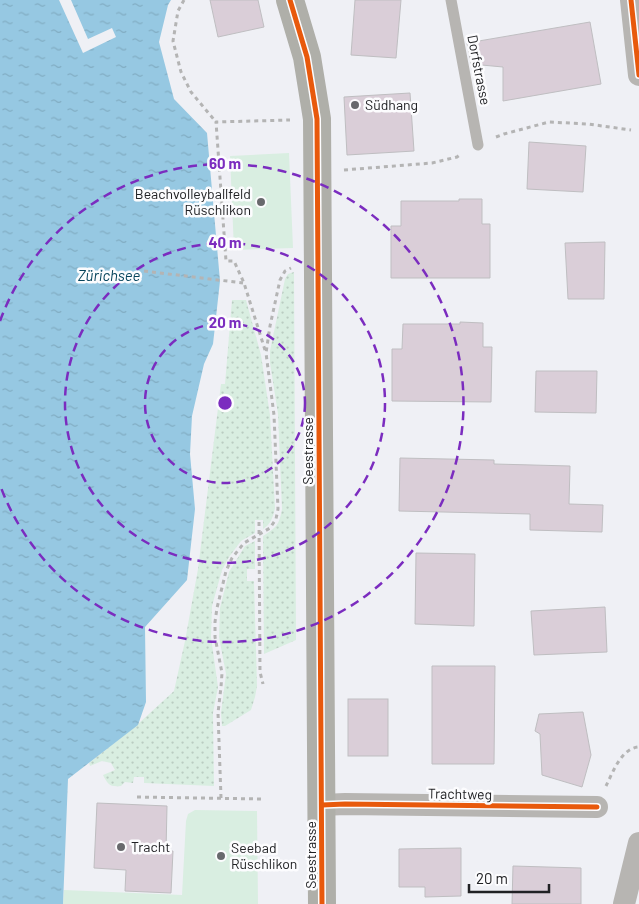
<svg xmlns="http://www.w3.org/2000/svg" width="639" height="904" font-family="Barlow,sans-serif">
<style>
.grass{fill:url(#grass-dots)}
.pitch{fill:#d9eee1}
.water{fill:url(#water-ripples)}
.pier{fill:#eff0f5}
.building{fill:#daced8;stroke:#bfbec1}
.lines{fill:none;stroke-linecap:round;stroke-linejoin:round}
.path{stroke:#b4b4b4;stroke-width:3;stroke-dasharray:4 4;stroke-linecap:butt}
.service{stroke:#b7b5b2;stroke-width:11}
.minor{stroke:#b7b5b2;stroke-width:22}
.primary{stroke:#afafa9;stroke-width:28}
.cycleway-casing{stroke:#fcfcfe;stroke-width:8}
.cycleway{stroke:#e8590c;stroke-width:5}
.ring{fill:none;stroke:#7b2cbf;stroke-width:2.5;stroke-dasharray:9 6}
.poi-dot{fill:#68696d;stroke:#fcfcfe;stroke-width:2}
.labels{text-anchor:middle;stroke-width:5;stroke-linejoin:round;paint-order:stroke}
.street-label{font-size:14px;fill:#202124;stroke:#fcfcfe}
.poi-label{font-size:14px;fill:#202124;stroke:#fcfcfe;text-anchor:start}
.water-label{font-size:15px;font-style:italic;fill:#06445c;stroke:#fcfcfe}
.centre{fill:#7b2cbf;stroke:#fcfcfe;stroke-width:2.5}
.ring-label{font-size:15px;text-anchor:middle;font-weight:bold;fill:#7b2cbf;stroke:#fcfcfe;stroke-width:5;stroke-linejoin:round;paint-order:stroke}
</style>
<defs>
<pattern id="grass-dots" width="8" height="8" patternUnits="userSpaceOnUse" patternTransform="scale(1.25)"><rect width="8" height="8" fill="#d9eee1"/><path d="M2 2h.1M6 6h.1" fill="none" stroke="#baccc1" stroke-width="1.8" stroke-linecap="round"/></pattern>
<pattern id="water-ripples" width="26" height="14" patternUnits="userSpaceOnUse" patternTransform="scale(1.25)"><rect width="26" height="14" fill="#96c8e2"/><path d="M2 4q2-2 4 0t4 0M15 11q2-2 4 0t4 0" fill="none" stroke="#81acc2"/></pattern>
</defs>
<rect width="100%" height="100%" fill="#eff0f5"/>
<!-- grass -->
<g class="grass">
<path d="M294 272 296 640 264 654 263 536C277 527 279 525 282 509L278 414 270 363V351L285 279 288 274Z"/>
<path d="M232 300H246L261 355 270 415 275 508C273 517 271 524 263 529V520H255V533L241 541 229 557 222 570 212 606 211 637 218 687 213 713 214 786 144 783V777H134L133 783 125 782 121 786C110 787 108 785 103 775L115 770 111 763 102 761 90 766 89 763 138 724 174 691 185 641 198 569 221 384H225Z"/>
<polygon points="255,541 255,569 247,569 247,581 254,581 257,686 255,697 251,710 225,726 222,726 221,713 226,674 219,637 220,608 229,572 245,546"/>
</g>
<!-- pitch -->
<g class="pitch">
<polygon points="289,153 293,248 234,250 230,156"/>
<polygon points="195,810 257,811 258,904 63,904 64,890 182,895 186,821 188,814"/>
</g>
<!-- water -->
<polygon class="water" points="0,0 171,0 168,5 159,42 174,99 207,133 220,281 213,344 204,364 192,416 190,454 195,509 187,580 145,627 146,702 138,725 68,779 63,904 0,904"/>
<!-- pier -->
<polygon class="pier" points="59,0 71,0 88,39 112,28 116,37 83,53"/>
<!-- building -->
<g class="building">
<polygon points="210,0 258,0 264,27 218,37"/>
<polygon points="355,0 401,0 396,58 351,55"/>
<polygon points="590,22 601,84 503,101 503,67 471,64 467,43"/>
<polygon points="410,93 414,151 347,155 344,97"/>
<polygon points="529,142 586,146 583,192 527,189"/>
<polygon points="459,199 482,199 482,224 490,224 490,278 391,278 391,226 401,226 401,201 459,201"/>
<polygon points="605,242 604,299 568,299 565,243"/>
<polygon points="460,322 483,323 483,347 492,347 491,402 392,401 392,349 402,349 403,324 460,324"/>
<polygon points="536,371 597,371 596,413 535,412"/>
<polygon points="400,458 494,460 494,464 570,466 569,504 603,505 602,532 530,530 530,514 399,511"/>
<polygon points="416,553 475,554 474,626 415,624"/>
<polygon points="605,607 607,652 534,655 531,611"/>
<polygon points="432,666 495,666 494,764 432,764"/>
<rect x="348" y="699" width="40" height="57"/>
<polygon points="583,712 591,755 582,787 542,775 540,734 535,731 539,714"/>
<polygon points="97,803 167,806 166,851 173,851 171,893 125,891 126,870 94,868"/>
<polygon points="461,848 461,896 425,897 425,887 399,887 399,849"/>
<polygon points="513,866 581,868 581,904 512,904"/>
</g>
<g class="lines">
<!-- path -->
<g class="path">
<polyline points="184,0 178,11 173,41 181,72 191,92 216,122"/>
<polyline points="496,137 504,134 549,122 588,124 631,130"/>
<polyline points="344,170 432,163 457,157 461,154"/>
<polyline points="144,271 243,283"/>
<polyline points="265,350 244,283 234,261 226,261 216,122 290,120"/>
<polyline points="259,522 260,672 263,684"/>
<path d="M606 786C613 772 621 749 638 747"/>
<polyline points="137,797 264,799"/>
<polyline points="221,798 218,713 221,687 222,673 215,637 215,622 217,608 226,571 232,558 244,543 270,528 276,519 278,509 274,415 266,353 270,326 280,280 285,271 291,268"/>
</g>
<!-- service -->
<polyline class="service" points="451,0 478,145"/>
<!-- minor -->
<g class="minor">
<polyline points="631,0 639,75"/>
<polyline points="322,805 345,804 597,807"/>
<polyline points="624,904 639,843"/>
</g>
<!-- primary -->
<polyline class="primary" points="290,0 307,57 317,119 322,904"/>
<!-- cycleway casing -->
<g class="cycleway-casing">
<g id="cycleway">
<polyline points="290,0 307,57 317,119 322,904"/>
<polyline points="631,0 639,75"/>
<polyline points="322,805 345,804 597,807"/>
</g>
</g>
<!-- cycleway -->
<use href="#cycleway" class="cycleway"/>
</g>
<!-- distance rings -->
<g class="ring">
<circle cx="225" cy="403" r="80"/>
<circle cx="225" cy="403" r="160"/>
<path d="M0 321A239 239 0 1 1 0 485"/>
</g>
<!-- markers -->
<g class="poi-dot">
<circle cx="355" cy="105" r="5"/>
<circle cx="261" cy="202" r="5"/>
<circle cx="121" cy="847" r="5"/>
<circle cx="221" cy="856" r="5"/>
</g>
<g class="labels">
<!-- street labels -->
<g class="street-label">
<text transform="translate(479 70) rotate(79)" y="5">Dorfstrasse</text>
<text transform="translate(308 451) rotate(-90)" y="5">Seestrasse</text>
<text transform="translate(460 794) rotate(1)" y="5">Trachtweg</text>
<text transform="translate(311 855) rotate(-90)" y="5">Seestrasse</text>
</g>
<!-- poi labels -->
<g class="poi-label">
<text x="365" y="110">Südhang</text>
<text x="251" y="199" text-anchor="end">Beachvolleyballfeld<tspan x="251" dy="16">Rüschlikon</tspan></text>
<text x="131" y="852">Tracht</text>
<text x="231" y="853">Seebad<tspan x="231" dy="16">Rüschlikon</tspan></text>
</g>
<!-- water labels -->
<g class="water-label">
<text x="109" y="281">Zürichsee</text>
</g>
</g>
<circle cx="225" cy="403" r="8" class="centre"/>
<g class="ring-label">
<text x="225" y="169">60 m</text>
<text x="225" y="248">40 m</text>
<text x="225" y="328">20 m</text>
</g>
<!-- scale -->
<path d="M469 884v8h80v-8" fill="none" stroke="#202124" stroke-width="2.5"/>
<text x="476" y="884" font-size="15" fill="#202124" stroke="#fcfcfe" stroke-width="4" paint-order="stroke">20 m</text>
</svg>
